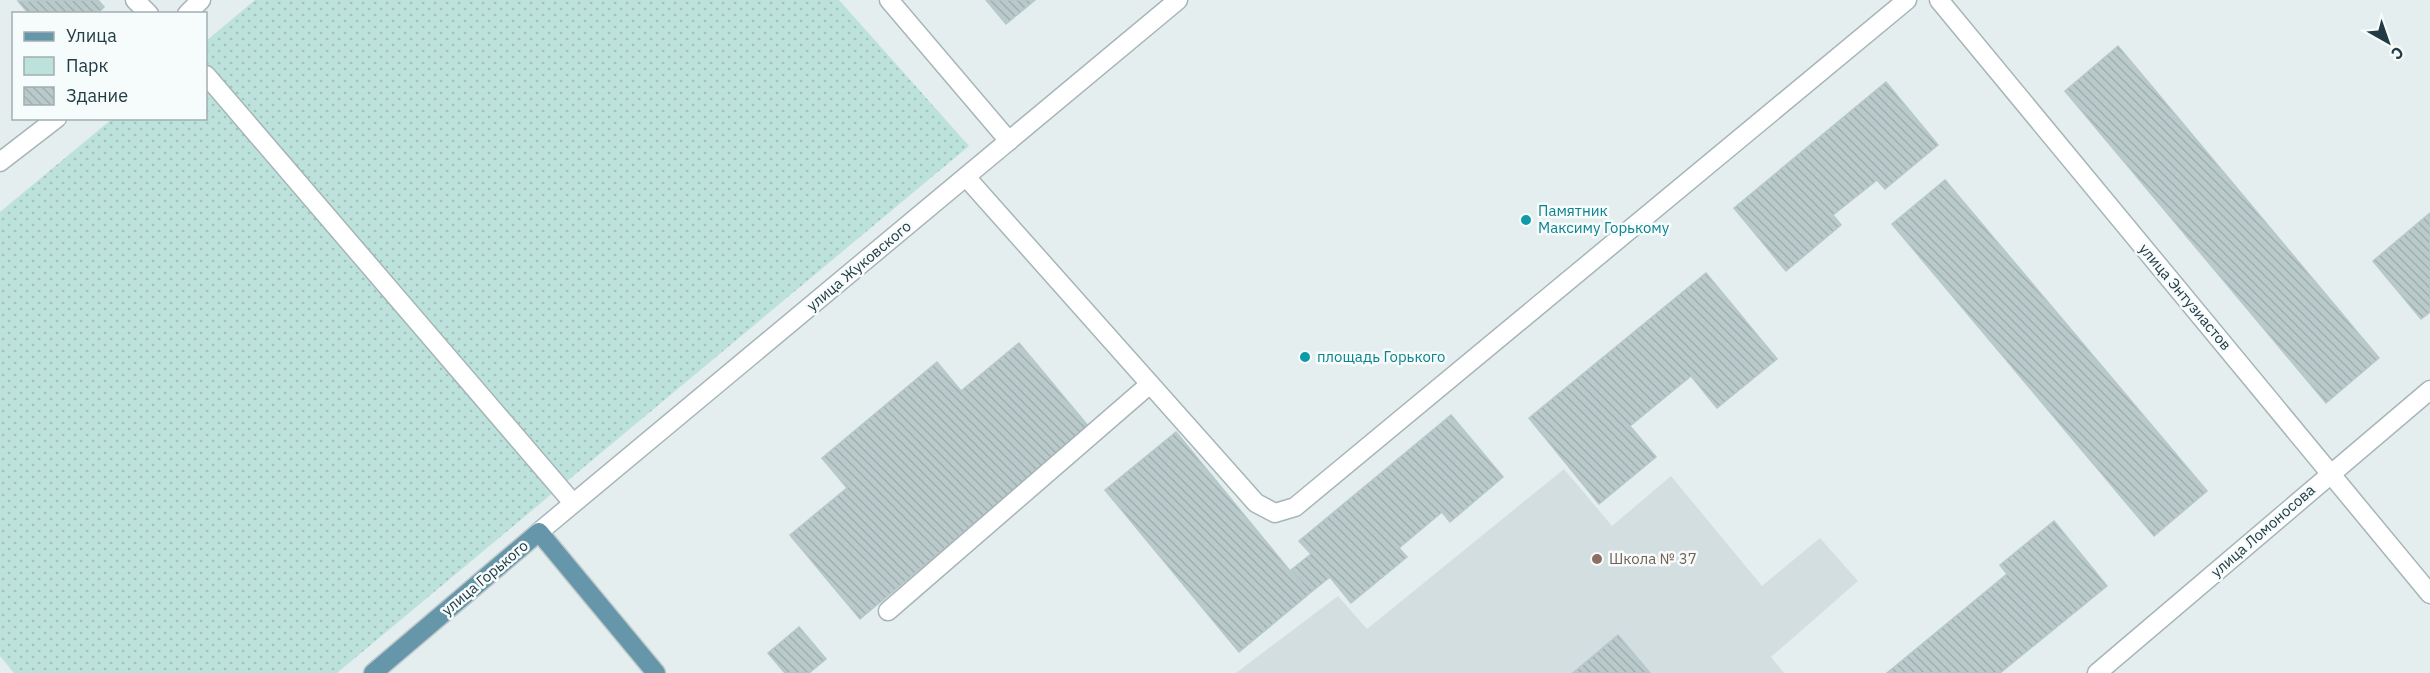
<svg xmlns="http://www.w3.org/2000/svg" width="2430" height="673" font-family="'IBM Plex Sans',sans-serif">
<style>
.built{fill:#d3dee0}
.green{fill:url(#green-dots)}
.building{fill:url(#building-back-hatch);stroke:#b6c8ca;stroke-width:1.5}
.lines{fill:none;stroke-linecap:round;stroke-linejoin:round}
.minor-casing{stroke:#a7b5b8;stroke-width:21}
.major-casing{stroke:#c1c8cb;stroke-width:21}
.minor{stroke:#fff;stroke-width:18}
.major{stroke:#6596a9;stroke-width:18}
.culture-dot{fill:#0f9aa8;stroke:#f6fbfb;stroke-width:2}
.education-dot{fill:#8d6e63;stroke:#f6fbfb;stroke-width:2}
.labels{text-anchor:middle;stroke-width:5;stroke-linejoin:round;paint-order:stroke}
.culture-label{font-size:15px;fill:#0d838f;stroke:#f6fbfb;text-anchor:start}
.street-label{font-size:15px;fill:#223b44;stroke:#f6fbfb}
.education-label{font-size:15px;fill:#785e54;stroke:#f6fbfb;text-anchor:start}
</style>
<defs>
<pattern id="green-dots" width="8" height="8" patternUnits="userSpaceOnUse" patternTransform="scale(1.5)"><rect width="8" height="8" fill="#bce2db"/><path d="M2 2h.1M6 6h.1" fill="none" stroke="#a1c3bd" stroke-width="1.8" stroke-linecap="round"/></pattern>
<pattern id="building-back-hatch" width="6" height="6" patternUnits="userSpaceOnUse" patternTransform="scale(1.5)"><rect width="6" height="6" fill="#bacacb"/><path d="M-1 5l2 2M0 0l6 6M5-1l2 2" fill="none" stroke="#a0aeb0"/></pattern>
</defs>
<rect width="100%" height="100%" fill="#e5eeef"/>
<!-- built -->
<polygon class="built" points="1564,469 1612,526 1671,476 1762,586 1820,538 1858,581 1771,657 1784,673 1236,673 1338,596 1367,629"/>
<!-- green -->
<polygon class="green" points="255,0 839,0 969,146 337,673 14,673 0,656 0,212 112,119 206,118 206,41"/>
<!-- building -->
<g class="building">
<polygon points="98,0 104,7 97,14 29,14 18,1"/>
<polygon points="986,0 1035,0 1006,24"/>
<polygon points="2118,46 2379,358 2326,403 2065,91"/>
<polygon points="1886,82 1938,145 1885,189 1877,180 1833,215 1841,225 1786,271 1734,208"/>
<polygon points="1945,180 2207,491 2154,536 1892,224"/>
<polygon points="2430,213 2430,312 2421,319 2373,261"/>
<polygon points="1706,273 1777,359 1717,408 1691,376 1630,426 1656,457 1599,504 1529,418"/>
<polygon points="1019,343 1089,427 860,619 790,535 847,488 822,458 937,362 961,391"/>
<polygon points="1451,415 1503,477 1450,522 1442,512 1399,548 1407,557 1351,603 1330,577 1310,593 1291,570 1311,554 1299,541"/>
<polygon points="1176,432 1309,594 1239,652 1105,490"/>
<polygon points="2054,521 2107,586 2000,673 1887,673 2007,574 2000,565"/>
<polygon points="799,627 826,659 809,673 785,673 768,653"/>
<polygon points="1618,635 1650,673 1573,673"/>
</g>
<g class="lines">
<!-- minor casing -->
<g class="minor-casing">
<g id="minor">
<polyline points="135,0 149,14"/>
<polyline points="889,0 1009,141"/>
<polyline points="1939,0 2430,594"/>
<polyline points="187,14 201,0"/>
<polyline points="206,75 573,503"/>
<polyline points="0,162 57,118"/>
<polyline points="966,177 1256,503 1275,513 1295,507 1907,0"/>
<polyline points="539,532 1178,0"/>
<polyline points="888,611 1150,384"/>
<polyline points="2097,673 2430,390"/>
</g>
</g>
<!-- major casing -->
<g class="major-casing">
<polyline id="major" points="373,673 539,532 656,673"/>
</g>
<!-- minor -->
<use href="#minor" class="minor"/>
<!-- major -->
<use href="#major" class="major"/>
</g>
<!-- markers -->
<g class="culture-dot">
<circle cx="1526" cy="220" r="6"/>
<circle cx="1305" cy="357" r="6"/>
</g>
<circle class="education-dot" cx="1597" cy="559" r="6"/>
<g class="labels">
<!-- culture labels -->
<g class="culture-label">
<text x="1538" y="216">Памятник<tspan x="1538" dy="17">Максиму Горькому</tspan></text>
<text x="1317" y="362">площадь Горького</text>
</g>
<!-- street labels -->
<g class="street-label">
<text transform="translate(859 266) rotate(-40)" y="5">улица Жуковского</text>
<text transform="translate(2185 297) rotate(50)" y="5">улица Энтузиастов</text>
<text transform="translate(2263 531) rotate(-41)" y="5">улица Ломоносова</text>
<text transform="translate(485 578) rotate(-40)" y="5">улица Горького</text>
</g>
<!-- education labels -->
<g class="education-label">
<text x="1609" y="564">Школа № 37</text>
</g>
</g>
<!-- legend -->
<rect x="12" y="12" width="195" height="108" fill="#f6fbfb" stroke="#a1aeb2" stroke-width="1.5"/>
<rect x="24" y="32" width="30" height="9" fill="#6596a9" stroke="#a1aeb2" stroke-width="1.5"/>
<text x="66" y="42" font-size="18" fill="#223b44">Улица</text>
<rect x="24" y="57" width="30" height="18" fill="#bce2db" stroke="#a1aeb2" stroke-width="1.5"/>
<text x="66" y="72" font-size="18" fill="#223b44">Парк</text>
<rect x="24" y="87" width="30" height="18" fill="url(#building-back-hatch)" stroke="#a1aeb2" stroke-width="1.5"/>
<text x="66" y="102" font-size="18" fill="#223b44">Здание</text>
<!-- north arrow -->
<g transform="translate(2388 42) rotate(140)" stroke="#f6fbfb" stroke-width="4.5" paint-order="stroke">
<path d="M0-4.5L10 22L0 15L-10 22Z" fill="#223b44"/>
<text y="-9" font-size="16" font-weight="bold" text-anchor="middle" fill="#223b44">С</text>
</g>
</svg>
